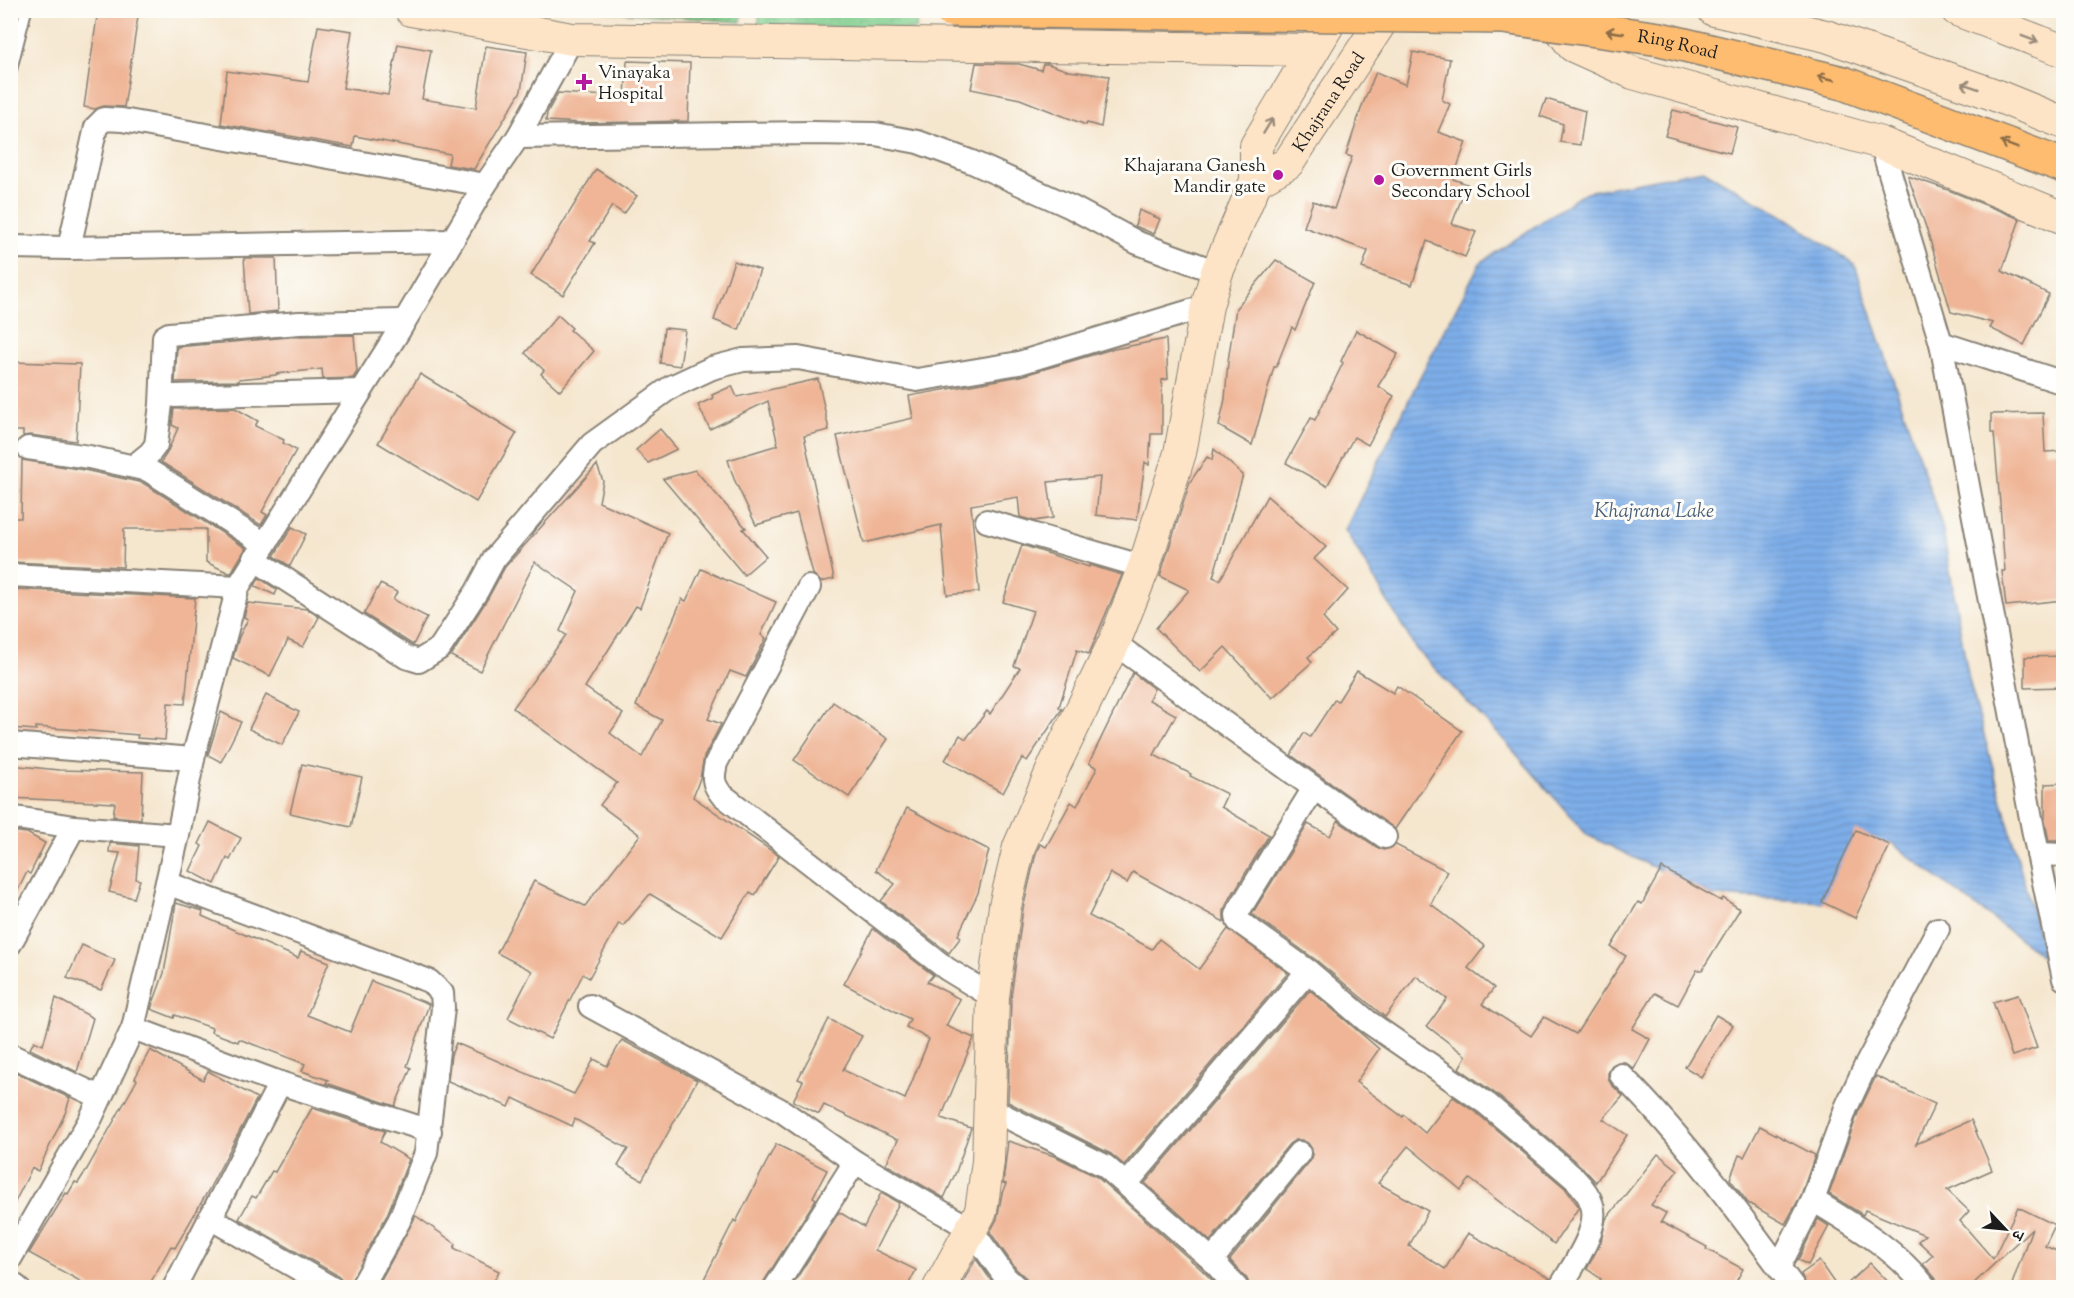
<svg xmlns="http://www.w3.org/2000/svg" width="2074" height="1298" font-family="'Sorts Mill Goudy','Noto Serif Devanagari',serif">
<style>
.park{fill:url(#park-crowns);stroke:#4e7454;stroke-width:1.5}
.garden{fill:url(#garden-furrows);stroke:#4e7454;stroke-width:1.5}
.water{fill:url(#water-rules);stroke:#4c6482;stroke-width:1.5}
.building{fill:#efb596}
.lines{fill:none;stroke-linecap:round;stroke-linejoin:round}
.lane-casing{stroke:#888175;stroke-width:14}
.street-casing{stroke:#888175;stroke-width:26}
.secondary-casing{stroke:#888175;stroke-width:34}
.lane{stroke:#fff;stroke-width:10}
.street{stroke:#fff;stroke-width:22}
.secondary{stroke:#fee4c6;stroke-width:32}
.primary-bridge-casing{stroke:#888175;stroke-width:36;stroke-linecap:butt}
.primary-bridge{stroke:#fdbc70;stroke-width:33}
.oneway{stroke:#8c6c46}
.oneway2{stroke:#988a7a}
.poi-dot{fill:#b5179e;stroke:#fdfcf7;stroke-width:2}
.labels{text-anchor:middle;stroke-width:6;stroke-linejoin:round;paint-order:stroke}
.street-label{font-size:18px;fill:#1c1c1c;stroke:#fdfcf7}
.poi-label{font-size:18px;fill:#1c1c1c;stroke:#fdfcf7;text-anchor:start}
.water-label{font-size:20px;font-style:italic;fill:#485d78;stroke:#fdfcf7}
</style>
<defs>
<pattern id="park-crowns" width="20" height="18" patternUnits="userSpaceOnUse" patternTransform="scale(1.5)"><rect width="20" height="18" fill="#7fcd8c"/><path d="M2 6a3 3 0 1 1 6 0M12 15a3 3 0 1 1 6 0" fill="none" stroke="#6daf78"/></pattern>
<pattern id="garden-furrows" width="10" height="10" patternUnits="userSpaceOnUse" patternTransform="scale(1.5)"><rect width="10" height="10" fill="#7fcd8c"/><path d="M-1 1l2-2M0 10L10 0M9 11l2-2" fill="none" stroke="#6daf78"/></pattern>
<pattern id="water-rules" width="6" height="5" patternUnits="userSpaceOnUse" patternTransform="scale(1.5)"><rect width="6" height="5" fill="#7dade8"/><path d="M0 2.5h6" fill="none" stroke="#6b94c6"/></pattern>
</defs>
<rect width="100%" height="100%" fill="#fdfcf7"/>
<filter id="ink" filterUnits="userSpaceOnUse"><feTurbulence type="fractalNoise" baseFrequency=".0167" numOctaves="2"/><feDisplacementMap in="SourceGraphic" scale="12" xChannelSelector="R" yChannelSelector="G"/><feConvolveMatrix kernelMatrix="1 2 1 2 8 2 1 2 1" color-interpolation-filters="sRGB"/></filter>
<filter id="wash" filterUnits="userSpaceOnUse"><feTurbulence type="fractalNoise" baseFrequency=".008" numOctaves="4" result="noise"/><feDisplacementMap in="SourceGraphic" scale="24" xChannelSelector="R" yChannelSelector="G"/><feGaussianBlur stdDeviation="1.35" result="paint"/><feColorMatrix in="noise" values="0 0 0 0 0 0 0 0 0 0 0 0 0 0 0 0 0 1.4 0 .05"/><feComposite in="paint" operator="in"/></filter>
<g filter="url(#wash)">
<rect width="100%" height="100%" fill="#f5e6ce"/>
<!-- park -->
<polygon class="park" points="759,11 917,11 916,30 759,25"/>
<!-- garden -->
<polygon class="garden" points="605,11 742,11 741,22"/>
<!-- water -->
<polygon class="water" points="1703,170 1788,219 1855,265 1942,526 1969,680 2045,958 1890,842 1845,903 1713,896 1587,835 1502,738 1416,649 1345,530 1423,371 1480,263 1586,192"/>
<g id="blocks">
<!-- building -->
<g class="building">
<polygon points="98,10 139,10 124,107 104,106 95,109 84,107"/>
<polygon points="318,26 352,31 343,88 388,95 398,44 431,50 422,99 476,108 486,46 527,52 521,91 474,169 448,165 450,154 355,136 353,147 221,124 227,71 308,82"/>
<polygon points="1413,52 1450,59 1442,100 1450,104 1438,132 1466,142 1453,179 1467,184 1452,224 1476,232 1465,257 1427,241 1412,285 1362,268 1368,251 1304,227 1313,201 1334,209 1352,157 1346,155 1362,106 1376,72 1406,85"/>
<polygon points="627,61 690,63 688,121 582,123 546,121 547,113 558,93 625,97"/>
<polygon points="976,63 1019,64 1041,70 1043,64 1048,64 1069,71 1109,76 1101,127 1087,123 1086,125 1020,99 971,89"/>
<polygon points="1546,99 1585,111 1580,145 1560,142 1563,124 1540,116"/>
<polygon points="1673,110 1737,127 1730,153 1665,136"/>
<polygon points="596,169 637,196 624,214 612,206 590,241 595,243 563,295 531,275"/>
<polygon points="1908,176 1951,191 2020,219 2002,271 2049,294 2024,345 1990,328 1993,323 1951,312 1928,233"/>
<polygon points="1139,210 1160,219 1154,234 1135,226"/>
<polygon points="244,258 276,258 278,311 248,314"/>
<polygon points="1276,260 1315,282 1295,330 1292,327 1276,367 1274,367 1252,445 1219,426 1225,399 1228,361 1236,308"/>
<polygon points="734,261 760,270 739,330 714,320"/>
<polygon points="558,315 572,328 570,330 594,351 560,391 541,374 544,370 525,353"/>
<polygon points="664,328 685,330 680,366 660,363"/>
<polygon points="1356,330 1398,354 1378,386 1394,396 1368,445 1354,437 1327,486 1286,463 1311,418 1315,420 1343,363 1341,361"/>
<polygon points="354,335 357,372 353,378 323,379 322,369 276,374 276,375 239,379 239,381 175,382 177,347 300,336"/>
<polygon points="1166,339 1168,379 1162,380 1162,434 1151,434 1149,465 1145,462 1137,520 1096,515 1100,477 1048,482 1053,518 1034,521 1020,517 1018,497 971,505 979,592 947,595 941,525 864,543 837,436 913,418 909,396 1021,376 1109,350"/>
<polygon points="10,362 80,364 76,441 30,435 23,436 23,431 10,431"/>
<polygon points="420,374 517,433 476,502 378,443"/>
<polygon points="818,379 829,430 804,436 834,579 821,582 813,574 797,513 756,525 734,479 728,460 778,445 768,401 710,429 698,405 713,398 712,395 732,386 737,397"/>
<polygon points="235,408 258,421 255,426 284,440 283,443 296,450 262,512 267,515 261,525 161,462 167,453 178,428 172,425 174,409"/>
<polygon points="2043,413 2045,452 2064,451 2064,600 2006,606 2002,571 2005,571 2000,504 1994,433 1991,433 1991,414"/>
<polygon points="660,429 677,449 648,463 636,450"/>
<polygon points="1214,449 1243,475 1213,577 1220,580 1267,496 1326,547 1314,559 1348,590 1323,618 1336,633 1308,657 1312,662 1272,698 1225,647 1200,672 1156,628 1189,590 1160,576 1190,482 1207,457 1212,460"/>
<polygon points="22,460 84,470 143,483 246,548 231,573 229,573 206,562 206,529 124,529 123,567 10,562 10,518 21,518"/>
<polygon points="597,465 603,481 599,502 668,533 640,608 636,606 585,687 623,714 610,733 642,757 662,720 636,706 682,599 686,601 701,569 776,602 761,635 766,638 746,677 730,671 708,719 721,724 704,757 700,778 693,797 779,856 755,895 750,892 722,937 650,894 623,926 619,923 589,978 583,974 550,1039 508,1018 532,971 497,953 534,881 585,906 640,835 600,805 617,783 513,708 566,635 560,631 578,591 535,562 480,671 451,656 488,598 505,567"/>
<polygon points="695,470 746,528 743,529 766,556 744,575 663,479"/>
<polygon points="292,527 306,534 290,566 274,556"/>
<polygon points="1022,545 1089,567 1089,565 1122,575 1089,654 1077,650 1059,707 1062,709 1027,761 1022,758 1003,793 945,760 960,735 966,739 987,711 990,714 1020,668 1014,666 1033,611 1003,602"/>
<polygon points="259,578 277,590 275,595 255,586"/>
<polygon points="380,584 397,592 393,600 427,617 413,645 364,614"/>
<polygon points="10,589 195,598 185,704 168,703 165,740 137,738 138,735 79,730 36,727 36,730 10,728"/>
<polygon points="248,603 307,609 319,617 303,647 288,640 270,676 233,658 239,637 248,619 244,617"/>
<polygon points="2064,656 2064,687 2025,688 2025,657"/>
<polygon points="1357,671 1393,693 1397,686 1462,731 1395,829 1291,755 1304,733 1310,737 1335,699 1338,701"/>
<polygon points="1133,673 1154,689 1149,700 1176,715 1154,755 1191,774 1190,776 1227,794 1221,807 1269,835 1227,903 1224,911 1224,922 1133,872 1127,883 1110,873 1089,916 1152,949 1159,939 1199,969 1228,929 1288,973 1124,1165 1111,1154 1008,1102 1011,998 1023,909 1036,853 1040,844 1046,847 1071,802 1077,806 1097,768 1089,763"/>
<polygon points="266,695 299,712 282,745 249,729"/>
<polygon points="833,702 888,739 849,797 794,760"/>
<polygon points="221,712 241,722 221,762 208,755"/>
<polygon points="302,764 362,777 351,827 290,813"/>
<polygon points="10,765 59,770 143,772 141,819 113,816 115,803 10,798"/>
<polygon points="2064,783 2064,841 2049,841 2045,822 2045,784"/>
<polygon points="907,808 989,850 978,893 958,935 961,937 949,953 881,901 895,884 876,870"/>
<polygon points="1338,821 1378,848 1384,850 1396,845 1447,871 1431,904 1485,946 1468,968 1494,988 1482,1004 1531,1036 1544,1017 1576,1034 1626,956 1611,947 1638,902 1642,904 1662,868 1721,901 1723,898 1740,909 1702,970 1697,970 1678,1005 1655,993 1632,1029 1650,1039 1634,1069 1625,1062 1618,1062 1612,1065 1608,1071 1608,1078 1611,1084 1623,1096 1603,1119 1627,1135 1596,1182 1583,1168 1496,1094 1459,1068 1466,1056 1427,1026 1447,999 1416,976 1385,1017 1316,960 1252,914 1308,824 1330,836"/>
<polygon points="210,822 241,838 230,860 227,858 215,884 190,871 202,846 199,844"/>
<polygon points="1856,830 1890,845 1855,918 1822,902"/>
<polygon points="10,831 27,833 45,843 30,874 27,872 10,906"/>
<polygon points="110,843 139,846 136,879 140,880 134,898 109,892 120,853 109,852"/>
<polygon points="176,903 203,911 202,916 298,958 301,951 329,962 307,1015 350,1032 371,981 429,1004 407,1066 411,1068 395,1106 326,1083 328,1080 302,1071 305,1064 239,1039 238,1042 211,1032 212,1028 175,1015 174,1018 151,1009 164,973"/>
<polygon points="873,929 933,975 927,982 960,999 946,1026 974,1038 941,1118 971,1128 956,1172 944,1198 886,1164 898,1140 824,1105 819,1114 793,1101 803,1081 798,1079 829,1019 862,1036 843,1070 905,1099 929,1039 906,1027 910,1019 844,984"/>
<polygon points="82,945 115,960 101,990 67,978"/>
<polygon points="1310,990 1379,1049 1356,1082 1403,1117 1404,1115 1425,1133 1453,1097 1479,1115 1565,1188 1579,1207 1554,1244 1470,1179 1461,1190 1408,1146 1378,1183 1428,1211 1409,1246 1445,1269 1468,1233 1550,1278 1547,1287 1250,1287 1247,1279 1230,1260 1310,1161 1312,1155 1312,1149 1308,1143 1302,1140 1295,1140 1289,1144 1210,1241 1145,1183"/>
<polygon points="2018,995 2037,1048 2012,1056 1993,1002"/>
<polygon points="56,998 93,1018 77,1072 30,1049 34,1041 43,1045"/>
<polygon points="1716,1015 1733,1025 1701,1077 1685,1067"/>
<polygon points="622,1040 697,1080 642,1180 618,1166 628,1149 575,1119 572,1126 513,1098 509,1107 448,1081 451,1055 456,1043 574,1094 594,1059 607,1066"/>
<polygon points="150,1050 203,1080 208,1071 257,1098 208,1191 175,1248 171,1246 148,1287 91,1287 29,1253 66,1193 68,1194 75,1182 78,1183 87,1169 137,1080 135,1078"/>
<polygon points="17,1073 70,1098 66,1111 38,1171 32,1168 10,1212 10,1086"/>
<polygon points="1876,1076 1935,1104 1916,1144 1971,1120 1992,1170 1947,1190 1969,1211 1960,1221 1993,1259 2018,1207 2055,1225 2045,1246 2064,1254 2064,1287 2011,1287 2032,1228 1970,1287 1939,1287 1936,1279 1923,1264 1933,1255 1918,1241 1925,1235 1865,1210 1863,1215 1829,1194 1858,1113"/>
<polygon points="312,1108 385,1131 380,1142 409,1159 387,1215 348,1287 345,1287 343,1281 339,1276 239,1219 252,1196 256,1198 272,1171 275,1172"/>
<polygon points="1760,1126 1815,1155 1801,1195 1785,1224 1748,1203 1730,1179 1739,1155 1744,1157"/>
<polygon points="1008,1141 1057,1157 1097,1177 1202,1270 1215,1283 1210,1287 1030,1287 1026,1278 1016,1269 990,1232 997,1219 1002,1193 1006,1184 1003,1183"/>
<polygon points="776,1144 827,1170 813,1197 816,1199 764,1281 762,1287 700,1287 734,1220 736,1222"/>
<polygon points="1658,1154 1678,1170 1651,1205 1666,1213 1661,1222 1707,1247 1706,1249 1743,1269 1733,1287 1595,1287 1601,1279 1587,1269 1601,1242 1606,1219"/>
<polygon points="881,1193 899,1203 875,1250 916,1270 907,1287 791,1287 839,1212 864,1227"/>
<polygon points="416,1216 456,1244 454,1248 499,1271 491,1287 377,1287"/>
<polygon points="1818,1219 1829,1226 1808,1265 1798,1260"/>
<polygon points="976,1259 995,1286 996,1287 960,1287"/>
<polygon points="1819,1261 1837,1287 1807,1287 1801,1274"/>
<polygon points="1870,1263 1893,1287 1844,1287"/>
</g>
</g>
</g>
<g filter="url(#ink)">
<use href="#blocks" fill-opacity="0" stroke="#888175" stroke-width="1.5"/>
<g class="lines">
<!-- lane casing -->
<g class="lane-casing">
<polyline id="lane" points="10,74 26,10"/>
</g>
<!-- street casing -->
<g class="street-casing">
<g id="street">
<polyline points="518,137 811,133 875,134 918,142 972,162 1071,207 1138,243 1217,272"/>
<polyline points="1881,143 1941,343 2034,834 2064,979"/>
<polyline points="10,247 69,248 452,241"/>
<polyline points="69,248 96,127 104,119 122,120 485,185"/>
<polyline points="1941,343 2064,383"/>
<polyline points="174,396 361,391"/>
<polyline points="28,448 89,457 148,470 265,544"/>
<polyline points="134,466 150,453 156,445 161,404 164,337 169,334 299,323 404,321"/>
<polyline points="987,521 1144,567"/>
<polyline points="254,559 406,657 419,661 440,648 477,591 494,559 592,444 671,387 712,368 743,360 798,358 917,380 1019,363 1207,306"/>
<polyline points="10,575 238,587"/>
<path d="M809 587 716 763C713 776 712 783 721 794L947 969 993 997"/>
<polyline points="1114,643 1314,788 1385,837"/>
<polyline points="10,744 193,759"/>
<path d="M1314 788 1239 910 1237 915 1238 921 1308 971 1367 1021 1487 1104 1574 1178C1582 1186 1589 1194 1592 1205 1600 1229 1572 1267 1560 1288"/>
<polyline points="10,817 74,827"/>
<polyline points="2038,854 2064,855"/>
<polyline points="167,883 429,981 442,993 443,1008 426,1153 399,1221 361,1288"/>
<polyline points="10,944 74,827 178,835"/>
<polyline points="590,1006 782,1111 855,1162 971,1229 1006,1278 1017,1288"/>
<polyline points="133,1028 280,1083 430,1131"/>
<polyline points="10,1055 100,1097"/>
<path d="M1621 1075C1686 1140 1740 1214 1794 1288"/>
<polyline points="991,1109 1105,1166 1212,1260 1237,1288"/>
<polyline points="1126,1184 1308,971"/>
<path d="M1813 1200C1854 1225 1896 1249 1926 1288"/>
<polyline points="210,1218 332,1288"/>
<polyline points="10,1259 91,1118 133,1028 178,835 193,759 238,587 400,329 485,185 518,137 572,39"/>
<polyline points="1212,1260 1299,1153"/>
<polyline points="1779,1267 1813,1200 1846,1108 1865,1067 1938,929"/>
<polyline points="10,1282 18,1288"/>
<polyline points="174,1288 280,1083"/>
<polyline points="775,1288 855,1162"/>
</g>
</g>
<!-- secondary casing -->
<g class="secondary-casing">
<g id="secondary">
<polyline points="411,10 572,39 1313,50"/>
<polyline points="1546,10 1573,46 1633,73 1881,143 2064,218"/>
<polyline points="1714,10 1826,36 1990,93 2064,123"/>
<polyline points="1957,10 2064,51"/>
<path id="s1" d="M1256 181 1288 163 1389 10"/>
<polyline points="939,1288 981,1211 988,1161 993,997 1005,906 1019,847 1055,764 1114,643 1144,567 1180,453 1207,306 1217,272 1256,181 1256,146 1337,10"/>
</g>
</g>
<!-- lane -->
<use href="#lane" class="lane"/>
<!-- street -->
<use href="#street" class="street"/>
<!-- secondary -->
<use href="#secondary" class="secondary"/>
<!-- primary-bridge casing -->
<g class="primary-bridge-casing">
<g id="primary-bridge">
<path id="s2" d="M950 10 1503 17 1660 39 1843 83 2064 166"/>
</g>
</g>
<!-- primary-bridge -->
<use href="#primary-bridge" class="primary-bridge"/>
</g>
<!-- one-way arrows -->
<defs><path id="oneway-shaft" d="M-6 0H5M1.5-3L5.5 0L1.5 3" fill="none" stroke-width="1.6" stroke-linecap="round" stroke-linejoin="round" transform="scale(1.5)"/></defs>
<g class="oneway">
<use href="#oneway-shaft" transform="translate(1615 32) rotate(-172)"/>
<use href="#oneway-shaft" transform="translate(1826 78) rotate(-167)"/>
<use href="#oneway-shaft" transform="translate(2009 145) rotate(-159)"/>
</g>
<g class="oneway2">
<use href="#oneway-shaft" transform="translate(2030 39) rotate(21)"/>
<use href="#oneway-shaft" transform="translate(1970 86) rotate(-161)"/>
<use href="#oneway-shaft" transform="translate(1268 126) rotate(-59)"/>
</g>
</g>
<!-- markers -->
<g class="poi-dot">
<path d="M581 73h6v6h6v6h-6v6h-6v-6h-6v-6h6z"/>
<circle cx="1278" cy="175" r="6"/>
<circle cx="1379" cy="180" r="6"/>
</g>
<g class="labels">
<!-- street labels -->
<g class="street-label">
<text dy="6" stroke="none"><textPath href="#s2" startOffset="730">Ring Road</textPath></text>
<text dy="6" stroke="none"><textPath href="#s1" startOffset="110">Khajrana Road</textPath></text>
</g>
<!-- poi labels -->
<g class="poi-label">
<text x="598" y="78">Vinayaka<tspan x="598" dy="21">Hospital</tspan></text>
<text x="1266" y="171" text-anchor="end">Khajarana Ganesh<tspan x="1266" dy="21">Mandir gate</tspan></text>
<text x="1391" y="176">Government Girls<tspan x="1391" dy="21">Secondary School</tspan></text>
</g>
<!-- water labels -->
<g class="water-label">
<text x="1654" y="517">Khajrana Lake</text>
</g>
</g>
<!-- margin -->
<rect width="2074" height="1298" fill="none" stroke="#fdfcf7" stroke-width="36"/>
<!-- north arrow -->
<g transform="translate(2005 1229) rotate(116)" stroke="#fdfcf7" stroke-width="4.5" paint-order="stroke">
<path d="M0-4.5L10 22L0 15L-10 22Z" fill="#1c1c1c"/>
<text y="-9" font-size="16" font-weight="bold" text-anchor="middle" fill="#1c1c1c">उ</text>
</g>
</svg>
